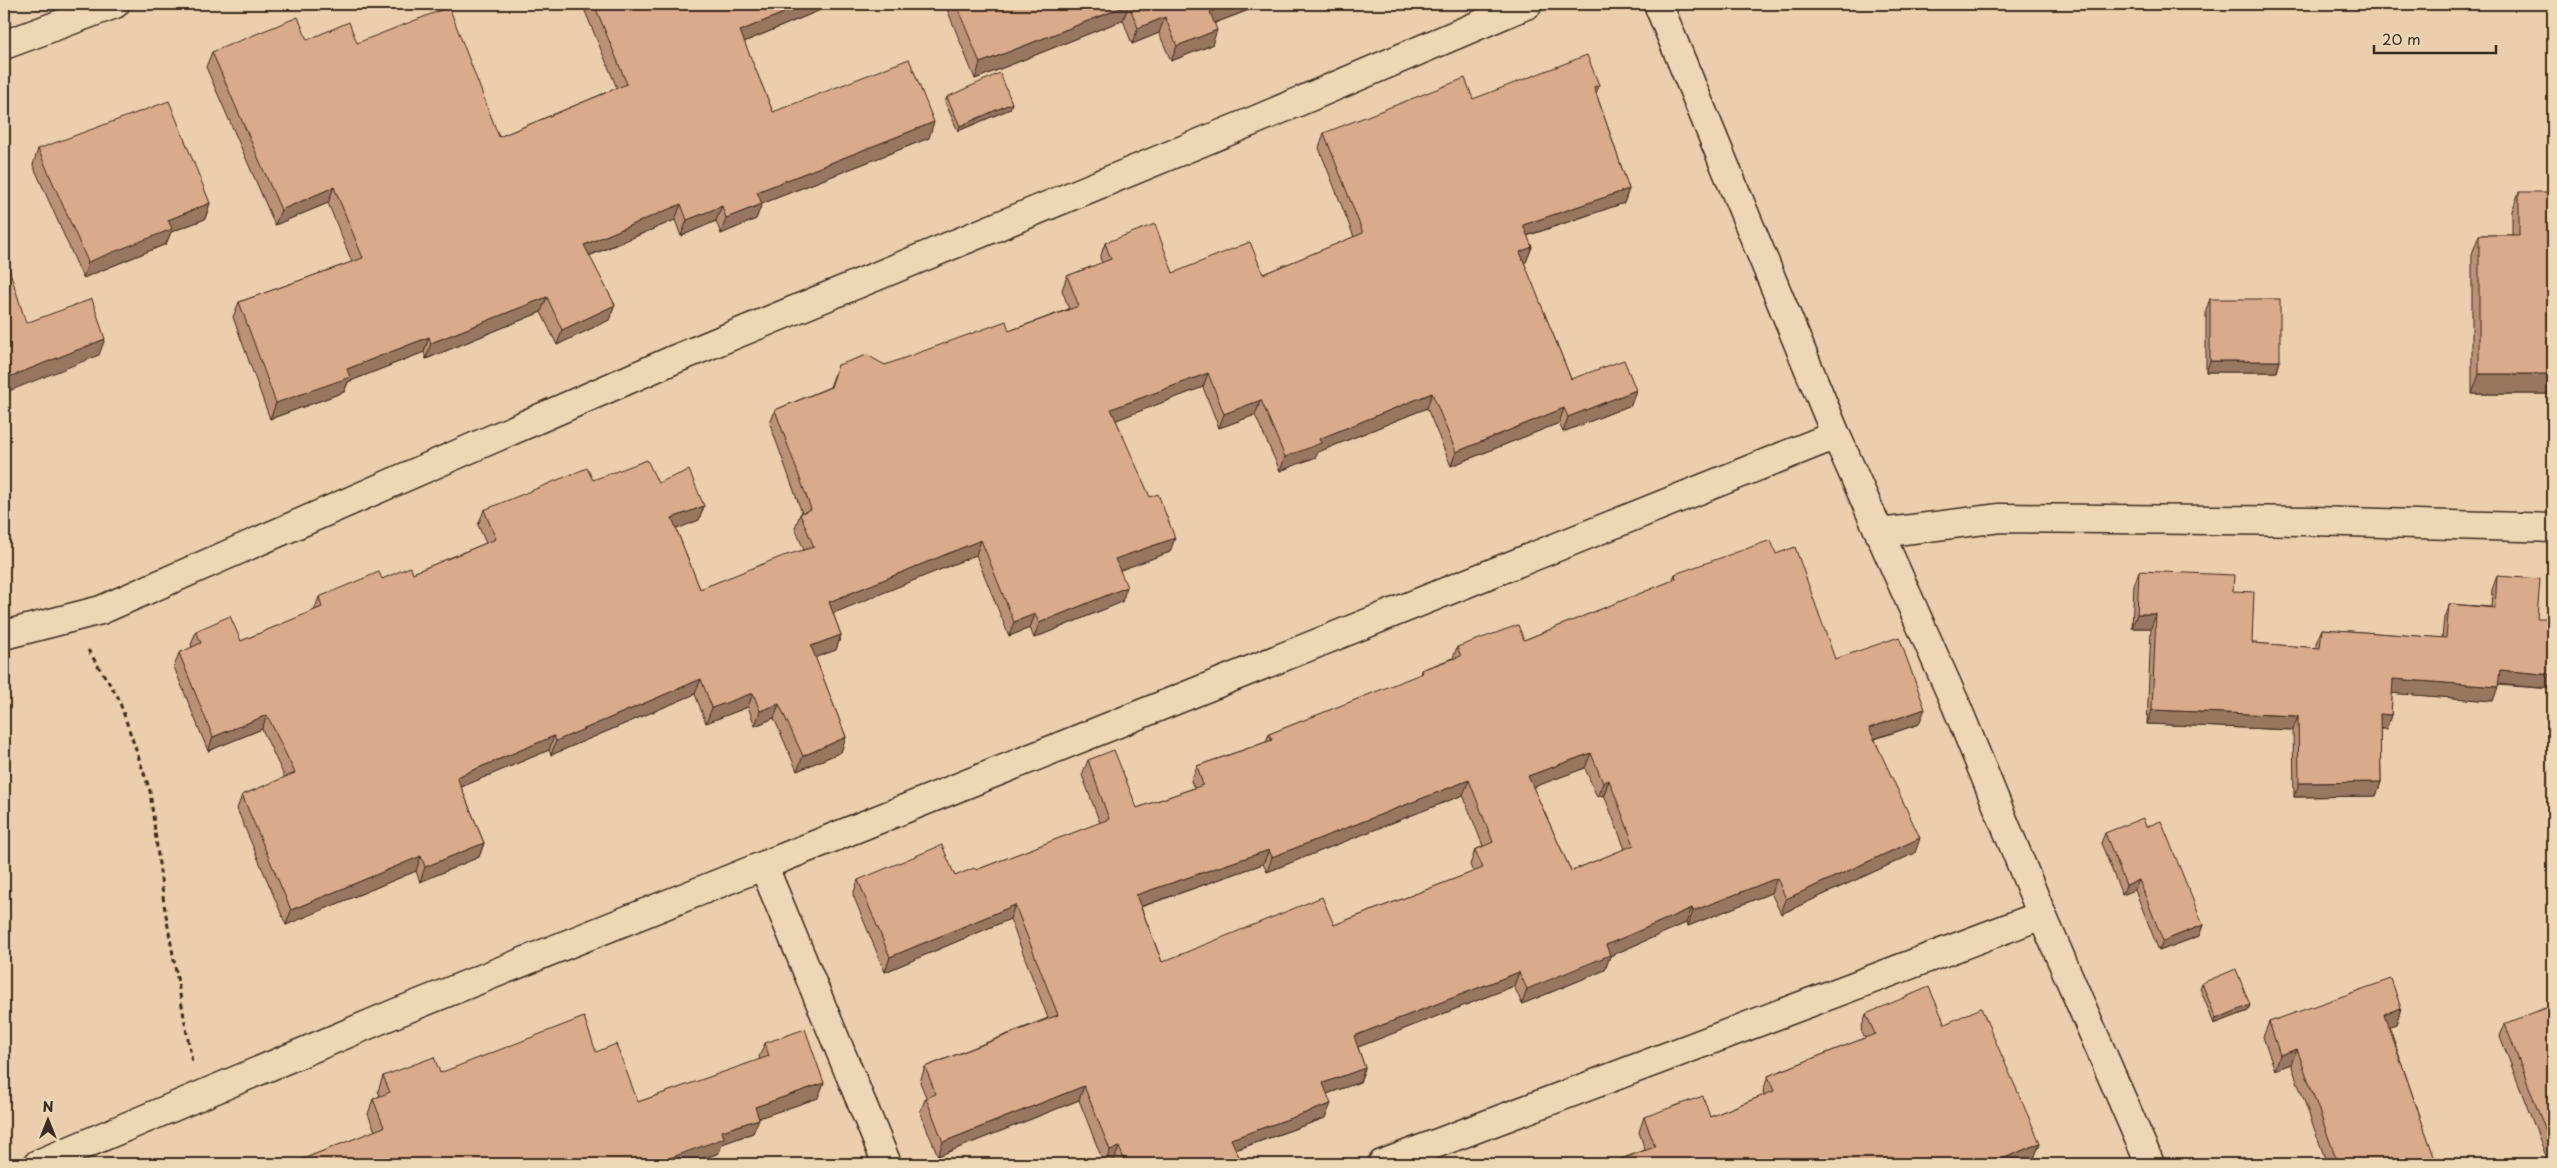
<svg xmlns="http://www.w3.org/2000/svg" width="2557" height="1168" font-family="'Playpen Sans',sans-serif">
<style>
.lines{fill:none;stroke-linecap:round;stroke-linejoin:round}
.street-casing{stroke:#3b2a1e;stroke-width:31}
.secondary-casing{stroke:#3b2a1e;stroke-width:31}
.path{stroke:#3b2a1e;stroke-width:3;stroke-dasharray:5 4;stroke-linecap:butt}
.street{stroke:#eed7b6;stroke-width:28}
.secondary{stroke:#eed7b6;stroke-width:28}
.wall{fill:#bb9278;stroke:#3b2a1e;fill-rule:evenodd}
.shaded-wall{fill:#987761;stroke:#3b2a1e}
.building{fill:#d9aa8b;stroke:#3b2a1e;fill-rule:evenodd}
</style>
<rect width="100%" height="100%" fill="#eacead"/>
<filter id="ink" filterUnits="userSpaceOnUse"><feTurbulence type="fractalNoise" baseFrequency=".02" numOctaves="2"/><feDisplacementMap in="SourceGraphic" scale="10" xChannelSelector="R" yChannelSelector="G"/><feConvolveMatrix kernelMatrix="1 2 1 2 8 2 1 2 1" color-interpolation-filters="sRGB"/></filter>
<g filter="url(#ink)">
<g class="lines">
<!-- street casing -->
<g class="street-casing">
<g id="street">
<polyline points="4,45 115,4"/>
<polyline points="1880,533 2000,518 2312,521 2553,528"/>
<polyline points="4,635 101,610 673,360 1258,119 1528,4"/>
<polyline points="764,867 887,1164"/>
<polyline points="38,1164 396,1013 1836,435"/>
<polyline points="1382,1164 2042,915"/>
</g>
</g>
<!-- secondary casing -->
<g class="secondary-casing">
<polyline id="secondary" points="1658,4 1836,435 1956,705 2042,915 2150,1164"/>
</g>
<!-- path -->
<polyline class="path" points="88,650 118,697 150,791 164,904 192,1062"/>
<!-- street -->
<use href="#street" class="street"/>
<!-- secondary -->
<use href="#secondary" class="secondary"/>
</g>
<!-- wall -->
<g class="wall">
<polygon points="582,4 831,4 830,6 744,42 773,112 929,138 761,204 756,219 721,234 716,221 681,236 675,220 589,256 615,305 609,320 557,345 541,312 426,359 424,352 348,382 344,392 270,419 233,317 239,302 352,262 328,203 275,225 206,67 212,52 307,40 357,43 499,137 617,88"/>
<polygon points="945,4 1255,4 1254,8 1215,23 1212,45 1171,61 1159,33 1132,44 1123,20 975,79"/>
<polygon points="1596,93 1629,189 1624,203 1527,236 1532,247 1526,262 1524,263 1571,379 1636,390 1631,405 1563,432 1559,423 1451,466 1427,408 1318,452 1316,457 1280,471 1255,415 1219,428 1203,387 1116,420 1170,552 1120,570 1122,602 1034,638 1030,628 1009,636 976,555 833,613 841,635 836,650 815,657 846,737 841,752 797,771 774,718 755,726 748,707 706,723 695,694 551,755 549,750 461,787 484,843 479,857 420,882 416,871 286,925 237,809 242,795 285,778 262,729 208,751 174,667 179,653 192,648 191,645 196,631 241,641 314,611 319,597 382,579 413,573 486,543 478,525 484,510 593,480 658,483 704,506 699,520 676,529 700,589 804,550 795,528 800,514 802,513 770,424 775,410 830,387 838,365 885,365 1009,331 1069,309 1062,290 1067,276 1102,263 1100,258 1105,243 1173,273 1263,274 1354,237 1319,148 1324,133 1473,99"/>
<polygon points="947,97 1012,103 1010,109 958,131 945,102"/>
<polygon points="38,149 210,203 205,219 171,232 166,244 83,278 33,165"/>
<polygon points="2519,192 2553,394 2472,394 2472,254 2479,235 2512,235 2512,211"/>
<polygon points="2210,299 2280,361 2277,372 2206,372 2206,310"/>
<path d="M1776 554 1835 659 1919 724 1875 739 1915 853 1781 914 1771 893 1688 926 1686 923 1610 956 1605 970 1522 1004 1514 986 1358 1047 1365 1068 1360 1082 1327 1094 1325 1118 1236 1150 1242 1164H1115L1114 1161 1104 1164 1079 1100 938 1156 920 1112 926 1097 920 1082 925 1067 1048 1018 1010 919 885 972 853 895 858 880 955 876 976 870 1100 823 1082 775 1088 760 1137 808 1194 788 1191 781 1197 766 1266 742 1269 734 1420 675 1421 670 1453 658 1457 647 1524 640 1672 581 1675 574ZM1585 768 1597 797 1604 795 1625 849 1571 871 1533 787ZM1463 795 1483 846 1475 850 1470 865 1473 872 1334 925 1162 962 1141 907 1263 864 1267 872Z"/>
<polygon points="2139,571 2233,591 2252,643 2316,648 2316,643 2322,629 2442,638 2444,618 2449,604 2491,607 2492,590 2497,576 2537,618 2553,689 2498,685 2493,701 2392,693 2391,715 2386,729 2380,729 2381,782 2376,796 2294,797 2293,730 2147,724 2151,628 2132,628 2134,585"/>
<polygon points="2553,764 2553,818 2550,817 2550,773"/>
<polygon points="2146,827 2203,925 2199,936 2159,951 2135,890 2122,895 2101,843 2105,833"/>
<polygon points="2202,983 2248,1011 2214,1024 2200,988"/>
<polygon points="2401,1008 2396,1024 2389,1026 2436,1164 2327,1164 2291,1064 2275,1070 2263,1037 2269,1022"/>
<polygon points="1866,1014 1945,1024 2040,1143 2034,1158 2020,1164 1607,1164 1645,1150 1639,1132 1644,1117 1710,1117 1764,1095 1763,1091 1768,1076 1865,1038 1861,1030"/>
<polygon points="2505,1024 2553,1028 2553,1164 2549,1164 2500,1036"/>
<polygon points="765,1043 818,1098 758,1118 753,1133 722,1144 719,1153 687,1164 290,1164 375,1131 368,1114 373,1099 380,1096 378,1091 383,1076 440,1073 596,1052 638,1102 760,1060 759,1057"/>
</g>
<!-- shaded-wall -->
<g class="shaded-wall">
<polygon points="805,4 831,4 830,6 734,46 740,31"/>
<polygon points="1231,4 1255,4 1254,8 1204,27 1210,12"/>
<polygon points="1129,5 1123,20 975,79 980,63"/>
<polygon points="1165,17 1159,33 1132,44 1138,28"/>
<polygon points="1217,30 1212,45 1171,61 1177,46"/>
<polygon points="1599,85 1594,100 1594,87"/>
<polygon points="1012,103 1010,109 958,131 960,126"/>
<polygon points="934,122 929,138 751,208 757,192"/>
<polygon points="334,187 328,203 275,225 281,210"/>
<polygon points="1629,189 1624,203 1517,239 1523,225"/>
<polygon points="210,203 205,219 171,232 166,244 83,278 88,262 168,220"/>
<polygon points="681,204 675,220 578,260 584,245"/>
<polygon points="762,204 756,219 721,234 726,218"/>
<polygon points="722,206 716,221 681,236 687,220"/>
<polygon points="1532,247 1526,262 1514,267 1520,252"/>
<polygon points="547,297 541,312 426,359 431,343"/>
<polygon points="615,305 609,320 557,345 562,330"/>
<polygon points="429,337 424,352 348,382 344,392 270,419 276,403 347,369"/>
<polygon points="105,339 99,355 4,393 4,379"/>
<polygon points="2210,361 2280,361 2277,372 2206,372"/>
<polygon points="1208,373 1203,387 1106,424 1111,409"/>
<polygon points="2479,374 2553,374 2553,394 2472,394"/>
<polygon points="1636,390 1631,405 1563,432 1568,417"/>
<polygon points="1432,393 1427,408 1318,452 1316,457 1280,471 1285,457 1319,439"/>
<polygon points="1261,400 1255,415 1219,428 1224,414"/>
<polygon points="1564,408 1559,423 1451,466 1456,452"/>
<polygon points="704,506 699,520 667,533 672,518"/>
<polygon points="1175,538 1170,552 1110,574 1115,559"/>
<polygon points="981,540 976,555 824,617 829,602"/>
<polygon points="1127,587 1122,602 1034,638 1039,623"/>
<polygon points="1035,614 1030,628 1009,636 1014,622"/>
<polygon points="2137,614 2156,614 2151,628 2132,628"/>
<polygon points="841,635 836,650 806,661 811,646"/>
<polygon points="2500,670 2553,675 2553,689 2495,684"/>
<polygon points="701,679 695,694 551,755 556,741"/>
<polygon points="2393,679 2498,687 2493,701 2388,693"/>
<polygon points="753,693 748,707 706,723 712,708"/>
<polygon points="779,704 774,718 755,726 760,711"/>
<polygon points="1925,709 1919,724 1864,742 1869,728"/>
<polygon points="2152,710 2298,716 2293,730 2147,724"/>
<polygon points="2380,714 2391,715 2386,729 2375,728"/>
<polygon points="267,715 262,729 208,751 213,737"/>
<polygon points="554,736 549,750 452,791 457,777"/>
<polygon points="846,737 841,752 797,771 803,756"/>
<polygon points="1591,753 1585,768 1523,791 1528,776"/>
<polygon points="1469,780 1463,795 1267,872 1272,857"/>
<polygon points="1609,780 1604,795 1597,797 1603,783"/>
<polygon points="2381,782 2376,796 2294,797 2299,783"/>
<polygon points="2553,809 2553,818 2550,817"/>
<polygon points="1920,838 1915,853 1781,914 1786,899"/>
<polygon points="484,843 479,857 420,882 425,867"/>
<polygon points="1269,850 1263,864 1131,910 1136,895"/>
<polygon points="421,856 416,871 286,925 291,910"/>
<polygon points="1777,878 1771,893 1688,926 1693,911"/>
<polygon points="2139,880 2135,890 2122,895 2126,885"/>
<polygon points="1015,905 1010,919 885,972 890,957"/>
<polygon points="1692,908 1686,923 1610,956 1605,970 1522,1004 1527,989 1606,945"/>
<polygon points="2203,925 2199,936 2159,951 2163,941"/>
<polygon points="1519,972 1514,986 1348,1051 1354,1036"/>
<polygon points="2250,1005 2248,1011 2214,1024 2216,1019"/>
<polygon points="2401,1008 2396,1024 2379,1030 2384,1014"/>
<polygon points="2297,1049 2291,1064 2275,1070 2280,1055"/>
<polygon points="1365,1068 1360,1082 1318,1097 1323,1083"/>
<polygon points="824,1083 818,1098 750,1121 755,1107"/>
<polygon points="1084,1086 1079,1100 938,1156 943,1142"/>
<polygon points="1331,1104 1325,1118 1226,1153 1231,1139"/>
<polygon points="759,1119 753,1133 722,1144 719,1153 687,1164 661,1164 662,1161 722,1131"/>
<polygon points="2040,1143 2034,1158 2020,1164 1990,1164"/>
<polygon points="1119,1147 1114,1161 1105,1164 1110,1150"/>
<polygon points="1929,1159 1928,1164 1917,1164"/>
</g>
<!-- building -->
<g class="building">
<polygon points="594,4 805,4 740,31 773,112 909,59 934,122 757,192 762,204 726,218 722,206 687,220 681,204 584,245 615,305 562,330 547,297 431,343 429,337 347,369 350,377 276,403 239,302 363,258 334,187 281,210 212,52 298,17 307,40 349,22 357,43 449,7 499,137 627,84"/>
<polygon points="956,4 1231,4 1210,12 1217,30 1177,46 1165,17 1138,28 1129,5 980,63"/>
<polygon points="1587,55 1599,85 1594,87 1629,189 1523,225 1532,247 1520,252 1571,379 1624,360 1636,390 1568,417 1564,408 1456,452 1432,393 1319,439 1321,443 1285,457 1261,400 1224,414 1208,373 1111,409 1150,497 1158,494 1175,538 1115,559 1127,587 1039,623 1035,614 1014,622 981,540 829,602 841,635 811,646 846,737 803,756 779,704 760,711 753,693 712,708 701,679 556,741 554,736 457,777 484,843 425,867 421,856 291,910 242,795 295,773 267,715 213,737 179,653 201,643 196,631 230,616 241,641 322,607 319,597 379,572 382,579 410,567 413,573 496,539 484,510 587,468 593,480 647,460 658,483 689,470 704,506 672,518 700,589 783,556 814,547 800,514 811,509 775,410 831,387 838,365 867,355 885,365 1006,321 1009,331 1079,306 1067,276 1111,259 1105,243 1155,224 1173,273 1250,242 1263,274 1363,233 1324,133 1465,78 1473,99"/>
<polygon points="1000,73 1012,103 960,126 947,97"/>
<polygon points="169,101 210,203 168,220 172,229 88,262 38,149"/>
<polygon points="2519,192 2553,192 2553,374 2479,374 2479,235 2519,235"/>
<polygon points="4,253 26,323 92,299 105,339 4,379"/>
<rect x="2210" y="299" width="70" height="62"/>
<path d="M1771 540 1776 554 1795 547 1835 659 1899 637 1925 709 1869 728 1920 838 1786 899 1777 878 1693 911 1692 908 1606 945 1610 955 1527 989 1519 972 1354 1036 1365 1068 1323 1083 1331 1104 1231 1139 1242 1164H1126L1119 1147 1110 1150 1084 1086 943 1142 926 1098 936 1094 925 1067 1058 1015 1015 905 890 957 858 880 942 845 955 876 974 868 976 870 1109 819 1088 760 1114 750 1137 808 1203 785 1197 766 1272 740 1269 734 1423 673 1421 670 1461 656 1457 647 1518 625 1524 640 1676 579 1675 574ZM1591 753 1603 783 1609 780 1634 845 1571 871 1528 776ZM1469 780 1493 842 1475 850 1483 868 1334 925 1322 897 1162 962 1136 895 1269 850 1272 857Z"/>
<polygon points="2139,571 2234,575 2233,591 2254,592 2252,643 2320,648 2322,629 2446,638 2449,604 2495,608 2497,576 2540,579 2537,618 2553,618 2553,675 2500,670 2498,687 2393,679 2391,715 2380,714 2381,782 2299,783 2298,716 2152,710 2156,614 2137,614"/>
<polygon points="2143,818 2146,827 2161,821 2203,925 2163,941 2139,880 2126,885 2105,833"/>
<polygon points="2236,969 2250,1005 2216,1019 2202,983"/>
<polygon points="2391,979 2401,1008 2384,1014 2436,1162 2429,1164 2338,1164 2297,1049 2280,1055 2269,1022"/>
<polygon points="1929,987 1945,1024 1981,1008 2040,1143 1990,1164 1932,1164 1929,1159 1917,1164 1607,1164 1655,1147 1644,1117 1703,1096 1710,1117 1774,1091 1768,1076 1875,1034 1866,1014"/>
<polygon points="2545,1008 2553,1028 2553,1150 2505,1024"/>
<polygon points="584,1017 596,1052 616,1044 638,1102 769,1056 765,1043 805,1029 824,1083 755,1107 759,1119 722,1131 724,1138 662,1161 663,1164 290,1164 384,1127 373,1099 390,1092 383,1076 434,1057 440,1073"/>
<polygon points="1576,1160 1578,1164 1564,1164"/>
</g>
</g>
<!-- margin -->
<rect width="2557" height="1168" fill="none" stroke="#eed7b6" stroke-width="20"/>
<rect x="10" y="10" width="2537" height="1148" fill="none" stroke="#3b2a1e" stroke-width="2" filter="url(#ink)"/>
<!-- north arrow -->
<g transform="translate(48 1120)" stroke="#eed7b6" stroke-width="4" paint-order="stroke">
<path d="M0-4L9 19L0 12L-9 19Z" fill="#3b2a1e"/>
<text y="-8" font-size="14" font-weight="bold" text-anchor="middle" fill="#3b2a1e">N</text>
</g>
<!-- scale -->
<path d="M2374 45v8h122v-8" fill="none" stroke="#3b2a1e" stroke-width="2.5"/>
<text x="2382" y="45" font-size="15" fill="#3b2a1e" stroke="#eed7b6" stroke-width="4" paint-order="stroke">20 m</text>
</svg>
